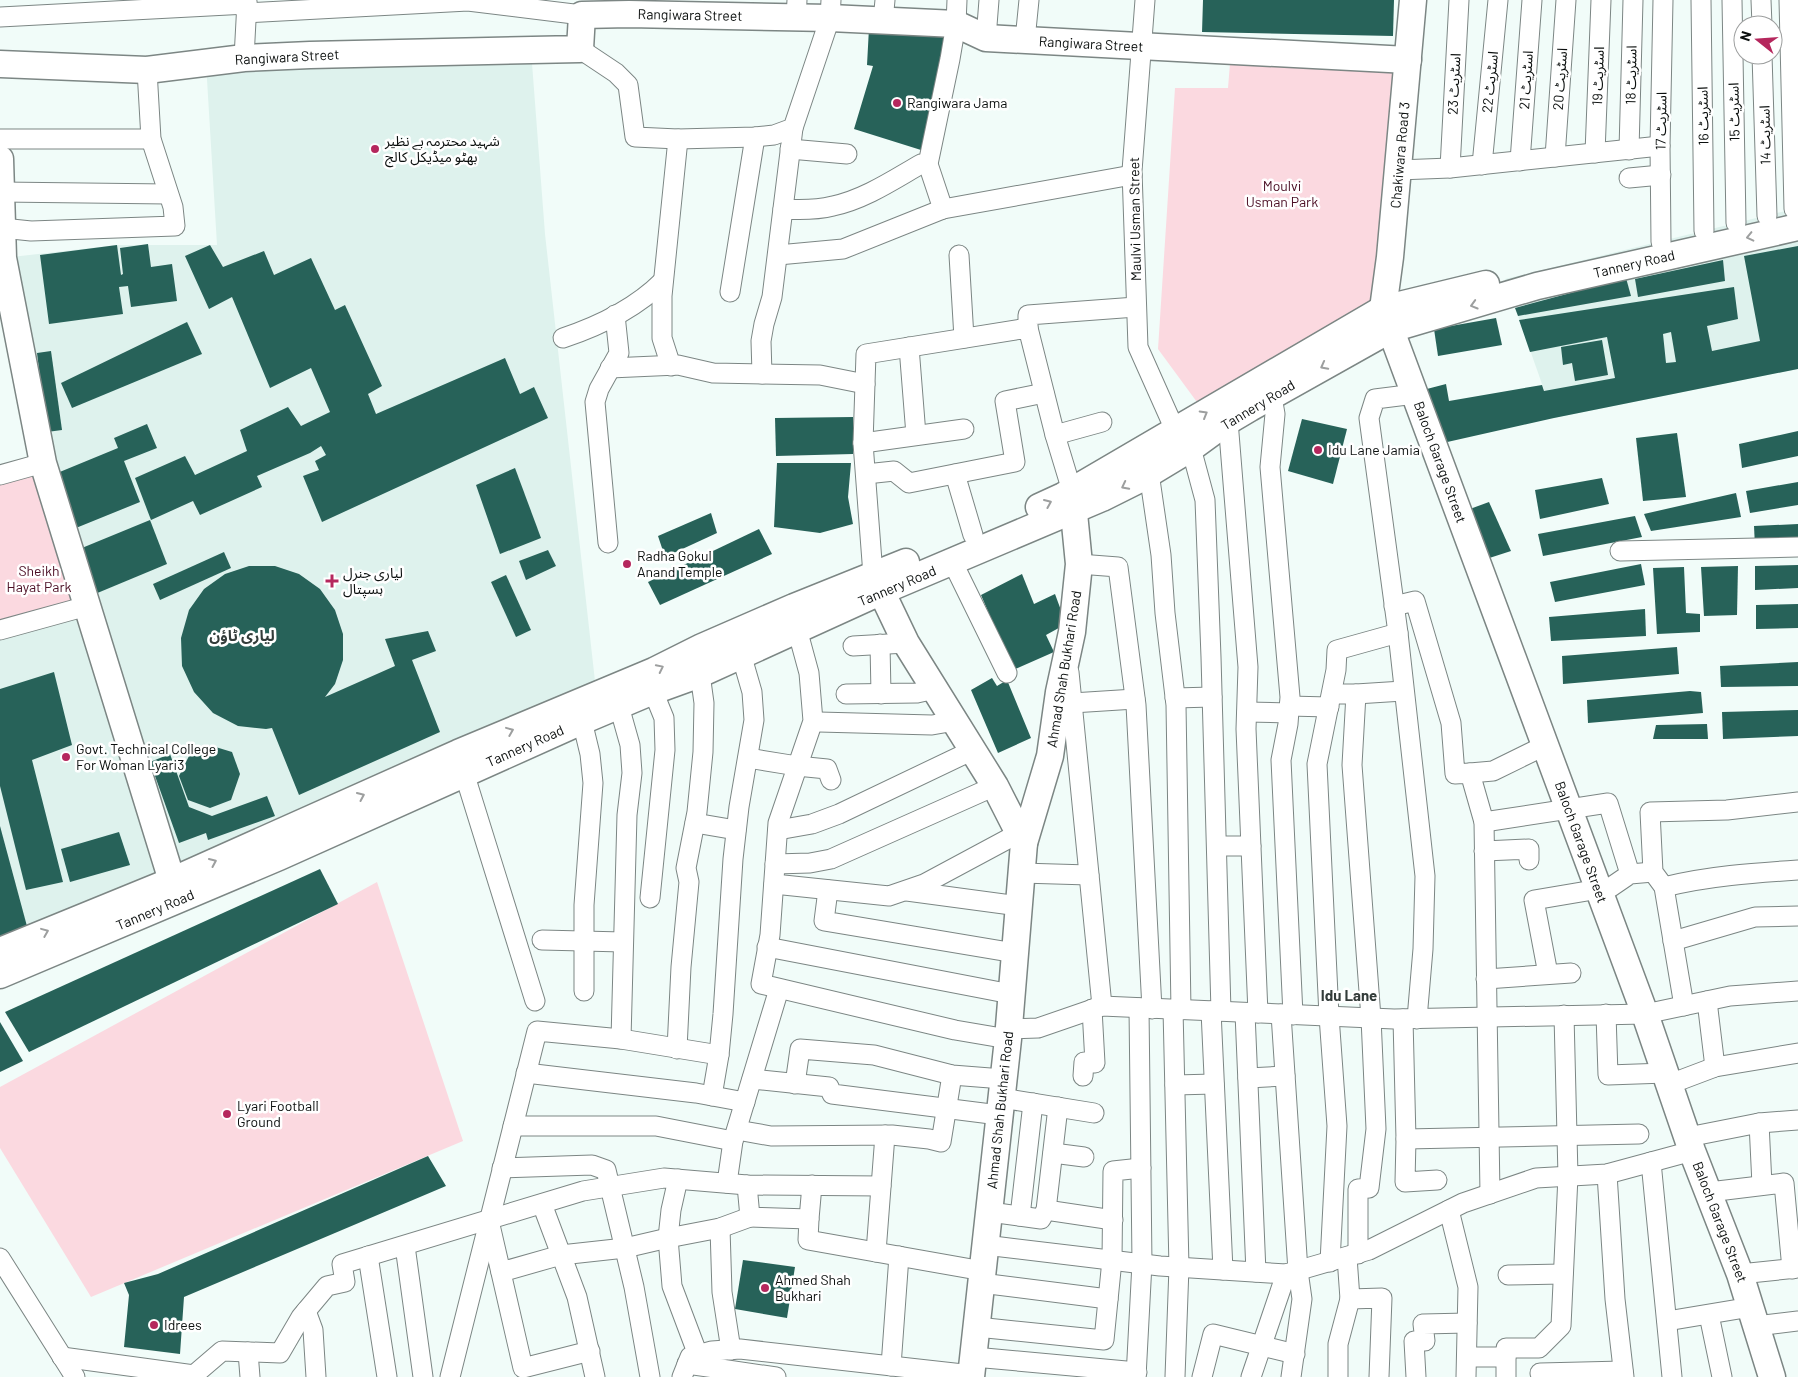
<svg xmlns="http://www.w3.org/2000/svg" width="1798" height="1377" font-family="Barlow,'Noto Sans Arabic',sans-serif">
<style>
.built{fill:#def2ed}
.green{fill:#fbd9e0}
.building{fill:#276259;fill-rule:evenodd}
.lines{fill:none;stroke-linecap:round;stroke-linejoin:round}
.street-casing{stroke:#7c8684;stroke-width:21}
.secondary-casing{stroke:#7c8684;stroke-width:29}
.street{stroke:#fff;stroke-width:19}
.secondary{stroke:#fff;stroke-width:26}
.oneway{stroke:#9d9f9f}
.poi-dot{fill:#b5275d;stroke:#fff;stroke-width:2}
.labels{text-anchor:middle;stroke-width:5;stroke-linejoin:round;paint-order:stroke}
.street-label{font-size:14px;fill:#0b0f0e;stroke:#fff}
.poi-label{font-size:14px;fill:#0b0f0e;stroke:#fff;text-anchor:start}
.park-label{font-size:14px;fill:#4b0e24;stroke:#fff}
.neighbourhood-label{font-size:15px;font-weight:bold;fill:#333c3a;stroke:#fff}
</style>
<rect width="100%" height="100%" fill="#f1fcf9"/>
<!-- built -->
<g class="built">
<polygon points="531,50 545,234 598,708 0,963 0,629 87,606 3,258 117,245 217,245 206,63"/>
<polygon points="1798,208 1798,369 1554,418 1505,279"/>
</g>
<!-- green -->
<g class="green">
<polygon points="1231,51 1408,60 1383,309 1205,413 1158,349 1175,88 1228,88"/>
<polygon points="43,463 87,606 0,630 0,475"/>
<polygon points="377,882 463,1141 91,1297 0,1148 0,1087"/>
</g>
<!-- building -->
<g class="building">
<polygon points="1203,0 1394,0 1393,36 1202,32"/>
<polygon points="869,28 944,31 941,65 921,150 854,129 873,66 867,65"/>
<polygon points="148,244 151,267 172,264 177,301 131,307 128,286 119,287 123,314 49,324 40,255 117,245 121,275 123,274 120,248"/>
<polygon points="210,245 223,267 264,251 274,275 311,258 335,310 345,305 382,386 368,394 376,414 505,358 520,394 534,387 548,418 322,522 303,476 319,470 315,461 326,455 321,446 310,453 257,476 262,487 200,515 193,501 151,520 135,478 185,456 195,475 247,451 240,430 288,407 301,426 330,412 311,368 270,388 232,297 209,309 185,256"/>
<path d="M1798 246V369L1554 418 1434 445 1423 390 1446 384 1449 401 1542 385 1544 391 1615 378 1607 337 1530 352 1519 320 1734 287 1738 319 1707 326 1712 351 1760 341 1744 256ZM1671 332 1676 362 1666 363 1663 334Z"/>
<polygon points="1723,260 1725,281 1638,297 1635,279"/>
<polygon points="1626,278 1631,296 1518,316 1515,308"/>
<polygon points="1496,318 1502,345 1438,356 1434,329"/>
<polygon points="187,322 202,354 72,408 61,383"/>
<polygon points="1602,340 1608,375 1575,381 1572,363 1563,365 1561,347"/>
<polygon points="51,351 62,430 47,432 37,353"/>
<polygon points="853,417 853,454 776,456 775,418"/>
<polygon points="1302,419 1347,429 1333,484 1288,471"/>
<polygon points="147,424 157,448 124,461 140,502 71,530 50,476 118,448 114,438"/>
<polygon points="1798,431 1798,456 1742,468 1739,444"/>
<polygon points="1677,433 1686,497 1643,501 1636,438"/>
<polygon points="777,463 851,463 848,497 853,524 820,533 774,527"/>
<polygon points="515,468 541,538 500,554 476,485"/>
<polygon points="1602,478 1609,504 1540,519 1535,490"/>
<polygon points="1798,482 1798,505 1750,513 1746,491"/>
<polygon points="1736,493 1741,517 1651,531 1644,514"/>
<polygon points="1489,502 1511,551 1477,562 1459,513"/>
<polygon points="711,513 717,533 665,557 658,536"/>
<polygon points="1635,516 1642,537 1543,556 1538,534"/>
<polygon points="150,520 167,564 95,594 77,550"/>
<polygon points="1798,524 1798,544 1755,547 1754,526"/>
<polygon points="759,529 772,554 660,605 648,582"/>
<polygon points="548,550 556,566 526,580 519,561"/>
<polygon points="224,552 231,568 160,600 153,584"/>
<polygon points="1641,564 1645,585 1555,602 1550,582"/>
<polygon points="1798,565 1798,588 1755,590 1755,566"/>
<polygon points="249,566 275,566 299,574 320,589 335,610 343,634 343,660 335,684 325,697 395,666 385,639 428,631 436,651 412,660 440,732 299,795 272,728 266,729 238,726 213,713 194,692 182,666 181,638 189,610 204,589 225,574"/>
<polygon points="1738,566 1737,615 1704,616 1701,567"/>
<polygon points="1684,567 1686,613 1700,614 1700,632 1657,634 1653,568"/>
<polygon points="1022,574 1034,604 1055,594 1066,624 1046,635 1054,652 1013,670 981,595"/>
<polygon points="506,575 531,630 516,637 491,582"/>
<polygon points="1798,604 1798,628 1756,629 1756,605"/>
<polygon points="1645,609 1646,636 1551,641 1549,617"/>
<polygon points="1677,647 1679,674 1563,684 1562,656"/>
<polygon points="1798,662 1798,686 1721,687 1720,666"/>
<polygon points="54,672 72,745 32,760 63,882 26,890 0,786 0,689"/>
<polygon points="992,678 997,686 1007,680 1031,738 998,753 971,690"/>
<polygon points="1690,691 1701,692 1703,713 1588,723 1587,700"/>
<polygon points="1798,710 1798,736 1723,739 1722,712"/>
<polygon points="1707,724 1708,739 1653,739 1656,725"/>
<polygon points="209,745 232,752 240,774 231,800 210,808 188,800 179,776 189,756"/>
<polygon points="170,754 189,807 212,816 267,796 275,816 208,840 206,833 179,843 150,762"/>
<polygon points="0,826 28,930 0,940"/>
<polygon points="119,832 130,865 70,882 61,849"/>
<polygon points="320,869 338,904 29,1052 5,1012"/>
<polygon points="0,1022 23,1061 0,1072"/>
<polygon points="428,1156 446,1186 184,1297 180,1354 124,1347 129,1295 124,1283 158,1274"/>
<polygon points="743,1260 795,1267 787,1318 735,1309"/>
</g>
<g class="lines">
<!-- street casing -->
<g class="street-casing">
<g id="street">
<polyline points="1145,0 1132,171 1138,347 1175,430"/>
<polyline points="1701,0 1704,231"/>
<polyline points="1732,0 1736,223"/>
<polyline points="1761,0 1762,25"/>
<polyline points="1789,0 1794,209"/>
<polyline points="246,13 468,1 582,15"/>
<polyline points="0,17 247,4"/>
<polyline points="796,18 797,0"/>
<polyline points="883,21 885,0"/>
<polyline points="986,38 989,0"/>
<polyline points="1025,40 1029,0"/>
<polyline points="580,49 616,73 628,85 635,137 678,139 755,137 774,135 793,128 830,18 831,0"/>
<polyline points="1762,55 1767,216"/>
<polyline points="244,58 247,2"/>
<polyline points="0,139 151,139"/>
<polyline points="790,149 847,154"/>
<polyline points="1629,150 1633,0"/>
<polyline points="1595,153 1601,0"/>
<polyline points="1555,157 1566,0"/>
<polyline points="1520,161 1532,0"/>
<polyline points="1482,165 1498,0"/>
<polyline points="1450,168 1459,0"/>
<polyline points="1398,170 1450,168 1660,146"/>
<polyline points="1629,178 1661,175"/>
<polyline points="1,192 168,194"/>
<path d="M783 209C799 210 817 210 833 206 865 199 893 180 921 164H928"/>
<polyline points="943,209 928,164 950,59 956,24 957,0"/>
<polyline points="2,228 31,231 175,226 173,207 151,139 147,70"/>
<polyline points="1661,242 1660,146 1663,0"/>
<polyline points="778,255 843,249 943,209 1132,175"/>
<polyline points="959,255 964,338"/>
<polyline points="730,292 755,137"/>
<polyline points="1028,328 1028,315 1136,307"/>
<path d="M563 338C599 326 636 308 663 281"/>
<polyline points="909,347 916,435"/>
<polyline points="671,366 662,338 662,296 678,139"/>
<polyline points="610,368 678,365 713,373 820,375 865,384"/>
<polyline points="762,374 761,341 764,324 772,297 793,128"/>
<polyline points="1415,394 1375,399 1369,418 1398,633 1425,876 1423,949 1417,1019"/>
<polyline points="1272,397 1275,414 1270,467 1290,697 1288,724 1281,760 1293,1015"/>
<polyline points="1228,421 1248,667 1246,729 1258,1013"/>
<polyline points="1055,435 1102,422"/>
<polyline points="863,443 964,429"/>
<polyline points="1191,448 1205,500 1211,657 1221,1011"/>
<polyline points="1149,473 1161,555 1165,613 1176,705 1181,1010"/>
<polyline points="866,474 894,471 909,483 1015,462 1005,401 1044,393"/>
<polyline points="955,474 973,535"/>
<polyline points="0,475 43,463"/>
<polyline points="608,543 595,402 599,389 619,353 615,315"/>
<polyline points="1620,551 1798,547"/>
<polyline points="953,563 1007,673"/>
<polyline points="1079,564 1118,567 1136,705 1152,1009"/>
<polyline points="873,575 863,443 866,354 1028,328 1055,435 1072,491"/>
<polyline points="1394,606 1415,601 1451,723 1455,774 1470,773 1484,822 1490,1194"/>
<polyline points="797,629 809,673 813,721 778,823 770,935 761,984 955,1030 1008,1039"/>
<polyline points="0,630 87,606"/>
<polyline points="880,644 881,694"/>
<polyline points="853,646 906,643"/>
<polyline points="1069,672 1102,1006"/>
<polyline points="846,694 917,693 935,689"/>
<polyline points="1332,694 1356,694 1352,765 1371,1018 1376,1129 1369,1188 1358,1189 1358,1254"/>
<polyline points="1356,694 1403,691"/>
<polyline points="1175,698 1212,697"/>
<polyline points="1072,703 1135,699"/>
<polyline points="619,706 630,745 632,773 627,815 621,1039"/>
<polyline points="1289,706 1329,707"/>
<polyline points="1247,712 1289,713"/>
<polyline points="582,721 590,754 593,783 584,905 584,991"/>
<polyline points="819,722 932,725 955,721"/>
<polyline points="748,758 797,766 827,769 831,780"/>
<polyline points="461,763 535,1001"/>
<polyline points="1470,773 1493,771 1546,745"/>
<polyline points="1484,822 1608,803 1630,874"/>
<polyline points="695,823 736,830"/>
<polyline points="778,830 812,824 839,814 973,750"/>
<polyline points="1217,846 1251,846"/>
<polyline points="1484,851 1529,849 1529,860"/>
<polyline points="775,864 810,863 831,859 995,786"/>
<polyline points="1021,873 1089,875"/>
<polyline points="774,884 889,896 924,884 1019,833"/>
<path d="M1664 887C1708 876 1753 873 1798 870"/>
<polyline points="828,890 824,921 1015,953"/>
<polyline points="907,891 1019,906"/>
<polyline points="650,898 665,750 664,718 653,691"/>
<polyline points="542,940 623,942"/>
<polyline points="1673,941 1755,917 1798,916"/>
<polyline points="767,947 1011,994"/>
<polyline points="1548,974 1534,900 1611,887 1630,874 1653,872"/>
<polyline points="1486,979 1571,973"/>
<polyline points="1707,1001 1715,1067"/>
<polyline points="1684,1006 1664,887 1653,872 1650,812 1727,810 1798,802"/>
<polyline points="1173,1009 1179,1267 1175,1377"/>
<polyline points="1211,1011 1223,1270"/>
<polyline points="1245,1013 1256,1272"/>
<polyline points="1281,1014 1298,1271 1302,1299 1291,1377"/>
<polyline points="1606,1014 1608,1075 1666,1073"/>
<polyline points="1403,1019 1406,1139 1405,1182 1437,1180"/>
<polyline points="1009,1029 1038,1028 1102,1006 1394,1019 1645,1014 1730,996 1798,991"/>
<polyline points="677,1049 681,967 689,882 686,868 697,812 703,752 704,703 700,674"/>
<polyline points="719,1055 723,1014 733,859 739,807 754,720 752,692 741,654"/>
<polyline points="526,1073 696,1093 745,1102"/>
<polyline points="1083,1076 1084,1062 1095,1063 1092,1009"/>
<polyline points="1248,1078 1285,1076"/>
<polyline points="752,1079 829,1087 832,1094 999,1115"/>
<polyline points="795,1084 800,1049 874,1055 952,1075 1003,1079"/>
<polyline points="1670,1084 1715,1067 1798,1053"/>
<polyline points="1175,1085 1214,1084"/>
<polyline points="1001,1098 1094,1113"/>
<polyline points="1759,1123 1762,1185"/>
<polyline points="513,1126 656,1126 733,1141"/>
<polyline points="737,1130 771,1136 892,1135 929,1139 941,1142 952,1075"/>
<polyline points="1688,1137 1759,1123 1798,1120"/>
<polyline points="1406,1139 1639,1134"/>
<polyline points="1053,1153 1084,1157"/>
<polyline points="1651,1162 1672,1377"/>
<polyline points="502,1168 592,1165 606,1170 634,1287 650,1377"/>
<polyline points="1607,1174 1615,1299 1624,1377"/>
<polyline points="678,1179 671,1210 668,1238 672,1286 698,1355"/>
<polyline points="727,1183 733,1141 779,989"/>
<polyline points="747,1185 750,1217 809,1219 808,1240 983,1271"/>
<polyline points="1709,1192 1784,1183 1792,1269"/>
<polyline points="542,1204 577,1297 595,1377"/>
<polyline points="1046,1210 1058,1107"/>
<polyline points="1449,1210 1468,1287 1466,1377"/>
<polyline points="990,1212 1041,1219 1046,1210 1113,1220"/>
<polyline points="1020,1216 1033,1103"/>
<polyline points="809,1219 812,1185"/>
<polyline points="490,1225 523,1368 590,1351"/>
<polyline points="720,1228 722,1292 731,1350"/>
<polyline points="985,1245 1160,1266 1286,1274 1369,1250 1463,1203 1536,1178 1607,1174 1692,1151"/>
<polyline points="405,1246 423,1377"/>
<polyline points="876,1252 885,1135"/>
<polyline points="368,1256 387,1377"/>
<polyline points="1347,1257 1350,1299 1382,1298 1379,1377"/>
<polyline points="0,1258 75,1377"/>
<polyline points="1330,1262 1337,1126 1329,1016 1317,764 1336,670 1337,650 1398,633"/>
<polyline points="501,1272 561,1255 625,1248 668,1238 720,1228 750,1217"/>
<polyline points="1740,1274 1798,1268"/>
<polyline points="1508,1275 1563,1274"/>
<polyline points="981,1283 1108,1299"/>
<polyline points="306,1311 313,1330 316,1377"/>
<polyline points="1709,1315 1722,1377"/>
<polyline points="1667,1321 1751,1307"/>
<polyline points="1756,1326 1798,1321"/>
<polyline points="977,1327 1104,1340 1112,1260 1113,1171 1141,1168"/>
<polyline points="248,1352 250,1377"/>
<polyline points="62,1357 194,1375 222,1351 280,1353 301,1317 327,1286 345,1282 342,1264 583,1191 664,1178 747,1185 881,1186"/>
<polyline points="974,1357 1137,1372"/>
<polyline points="1467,1357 1506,1357"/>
<polyline points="687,1364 776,1377"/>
<polyline points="891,1366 899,1256"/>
<polyline points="1540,1373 1623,1371"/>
<polyline points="450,1377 537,1031 621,1039 719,1055 712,1096"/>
<polyline points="682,1377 690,1357 712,1351 740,1349 972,1375"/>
<polyline points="1136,1377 1142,1263 1139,1008"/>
<polyline points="1202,1377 1213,1334 1295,1354"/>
<polyline points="1251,1377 1286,1274"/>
<polyline points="1338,1377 1338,1344 1350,1299"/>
<polyline points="1416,1377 1414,1341 1425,1341 1423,1324 1467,1323"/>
<polyline points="1506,1377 1506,1348 1539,1348 1561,1326 1568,1176 1564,1015"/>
</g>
</g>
<!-- secondary casing -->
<g class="secondary-casing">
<g id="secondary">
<polyline points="1413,0 1390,257 1383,309 1645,1014 1692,1151 1740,1274 1772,1377"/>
<polyline points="0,64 147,70 244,58 310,55 580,49 582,15 629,14 830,18 956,24 986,38 1408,60"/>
<polyline points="0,159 3,258 43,463 177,897"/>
<polyline points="1039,507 1063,496 1383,309 1486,284"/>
<polyline points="874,576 906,643 995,786 1024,843 1008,1039 971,1377"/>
<polyline points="1024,843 1050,756 1059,692 1072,632 1079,564 1072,493"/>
<polyline points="0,951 169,882 458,753 654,671 702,647 794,607 906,562"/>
<polyline points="0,975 279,857 582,721 653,691 700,674 880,592 1102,498 1138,480 1191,448 1228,421 1250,408 1391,329 1537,286 1798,227"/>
</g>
</g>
<!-- street -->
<use href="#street" class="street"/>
<!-- secondary -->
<use href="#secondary" class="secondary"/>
</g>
<!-- one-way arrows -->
<defs><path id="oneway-chevron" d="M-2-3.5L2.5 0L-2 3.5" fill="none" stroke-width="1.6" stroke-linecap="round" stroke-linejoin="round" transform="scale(1.25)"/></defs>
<g class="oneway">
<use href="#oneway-chevron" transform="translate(1750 237) rotate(167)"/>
<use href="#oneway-chevron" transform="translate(1474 305) rotate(164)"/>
<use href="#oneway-chevron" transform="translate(1324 366) rotate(152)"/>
<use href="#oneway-chevron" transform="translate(1204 414) rotate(-30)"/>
<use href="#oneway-chevron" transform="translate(1125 486) rotate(153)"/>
<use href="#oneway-chevron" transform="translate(1048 503) rotate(-23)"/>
<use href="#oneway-chevron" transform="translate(660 668) rotate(-26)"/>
<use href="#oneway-chevron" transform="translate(510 731) rotate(-22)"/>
<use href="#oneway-chevron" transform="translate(361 796) rotate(-24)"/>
<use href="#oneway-chevron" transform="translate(213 862) rotate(-24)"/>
<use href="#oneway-chevron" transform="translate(45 932) rotate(-22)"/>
</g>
<!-- markers -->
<g class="poi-dot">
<circle cx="897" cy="103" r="5"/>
<circle cx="375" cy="149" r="5"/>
<circle cx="1318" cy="450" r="5"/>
<circle cx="627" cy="564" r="5"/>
<path d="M329.5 573.5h5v5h5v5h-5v5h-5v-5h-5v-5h5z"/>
<circle cx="66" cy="757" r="5"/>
<circle cx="227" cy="1114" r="5"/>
<circle cx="765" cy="1288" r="5"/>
<circle cx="154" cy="1325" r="5"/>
</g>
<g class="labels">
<!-- street labels -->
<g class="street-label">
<text transform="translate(690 15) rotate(1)" y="5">Rangiwara Street</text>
<text transform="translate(1091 44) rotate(3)" y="5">Rangiwara Street</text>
<text transform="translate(287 57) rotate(-3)" y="5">Rangiwara Street</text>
<text transform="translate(1631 75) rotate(-89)" y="5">اسٹریٹ 18</text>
<text transform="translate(1598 76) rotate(-88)" y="5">اسٹریٹ 19</text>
<text transform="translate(1560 79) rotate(-86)" y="5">اسٹریٹ 20</text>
<text transform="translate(1526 80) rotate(-86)" y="5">اسٹریٹ 21</text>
<text transform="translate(1490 82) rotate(-84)" y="5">اسٹریٹ 22</text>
<text transform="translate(1454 84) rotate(-87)" y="5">اسٹریٹ 23</text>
<text transform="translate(1734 112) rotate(-91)" y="5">اسٹریٹ 15</text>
<text transform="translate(1703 116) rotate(-91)" y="5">اسٹریٹ 16</text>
<text transform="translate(1661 121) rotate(-89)" y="5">اسٹریٹ 17</text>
<text transform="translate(1765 135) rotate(-91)" y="5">اسٹریٹ 14</text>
<text transform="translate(1400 155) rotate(-85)" y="5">Chakiwara Road 3</text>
<text transform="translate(1135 219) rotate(-91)" y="5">Maulvi Usman Street</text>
<text transform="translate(1634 264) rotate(-13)" y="5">Tannery Road</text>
<text transform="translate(1258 405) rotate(-31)" y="5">Tannery Road</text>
<text transform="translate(1440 462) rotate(70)" y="5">Baloch Garage Street</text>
<text transform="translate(897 586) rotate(-23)" y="5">Tannery Road</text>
<text transform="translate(1064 669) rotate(-81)" y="5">Ahmad Shah Bukhari Road</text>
<text transform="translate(525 746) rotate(-24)" y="5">Tannery Road</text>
<text transform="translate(1581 842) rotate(70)" y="5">Baloch Garage Street</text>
<text transform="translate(155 910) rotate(-23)" y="5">Tannery Road</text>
<text transform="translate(1000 1110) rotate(-84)" y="5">Ahmad Shah Bukhari Road</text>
<text transform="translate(1720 1222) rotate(69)" y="5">Baloch Garage Street</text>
</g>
<!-- poi labels -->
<g class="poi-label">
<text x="907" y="108">Rangiwara Jama</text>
<text x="385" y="146">شہید محترمہ بے نظیر<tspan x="385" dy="16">بھٹو میڈیکل کالج</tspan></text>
<text x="1328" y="455">Idu Lane Jamia</text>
<text x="637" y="561">Radha Gokul<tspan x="637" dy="16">Anand Temple</tspan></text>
<text x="343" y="578">لیاری جنرل<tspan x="343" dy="16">ہسپتال</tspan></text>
<text x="76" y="754">Govt. Technical College<tspan x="76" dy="16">For Woman Lyari3</tspan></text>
<text x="237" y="1111">Lyari Football<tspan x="237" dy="16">Ground</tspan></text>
<text x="775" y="1285">Ahmed Shah<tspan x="775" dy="16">Bukhari</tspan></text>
<text x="164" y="1330">Idrees</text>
</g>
<!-- park labels -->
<g class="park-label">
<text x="1282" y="191">Moulvi<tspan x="1282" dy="16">Usman Park</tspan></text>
<text x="39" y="576">Sheikh<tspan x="39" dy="16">Hayat Park</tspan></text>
</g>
<!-- neighbourhood labels -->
<g class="neighbourhood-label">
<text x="242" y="641">لیاری ٹاؤن</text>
<text x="1349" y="1001">Idu Lane</text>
</g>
</g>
<!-- north arrow -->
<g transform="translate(1758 40) rotate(287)"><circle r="24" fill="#ffffff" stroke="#9d9f9f"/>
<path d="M0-4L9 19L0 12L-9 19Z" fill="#b5275d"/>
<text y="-8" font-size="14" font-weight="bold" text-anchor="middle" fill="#0b0f0e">N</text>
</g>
</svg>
